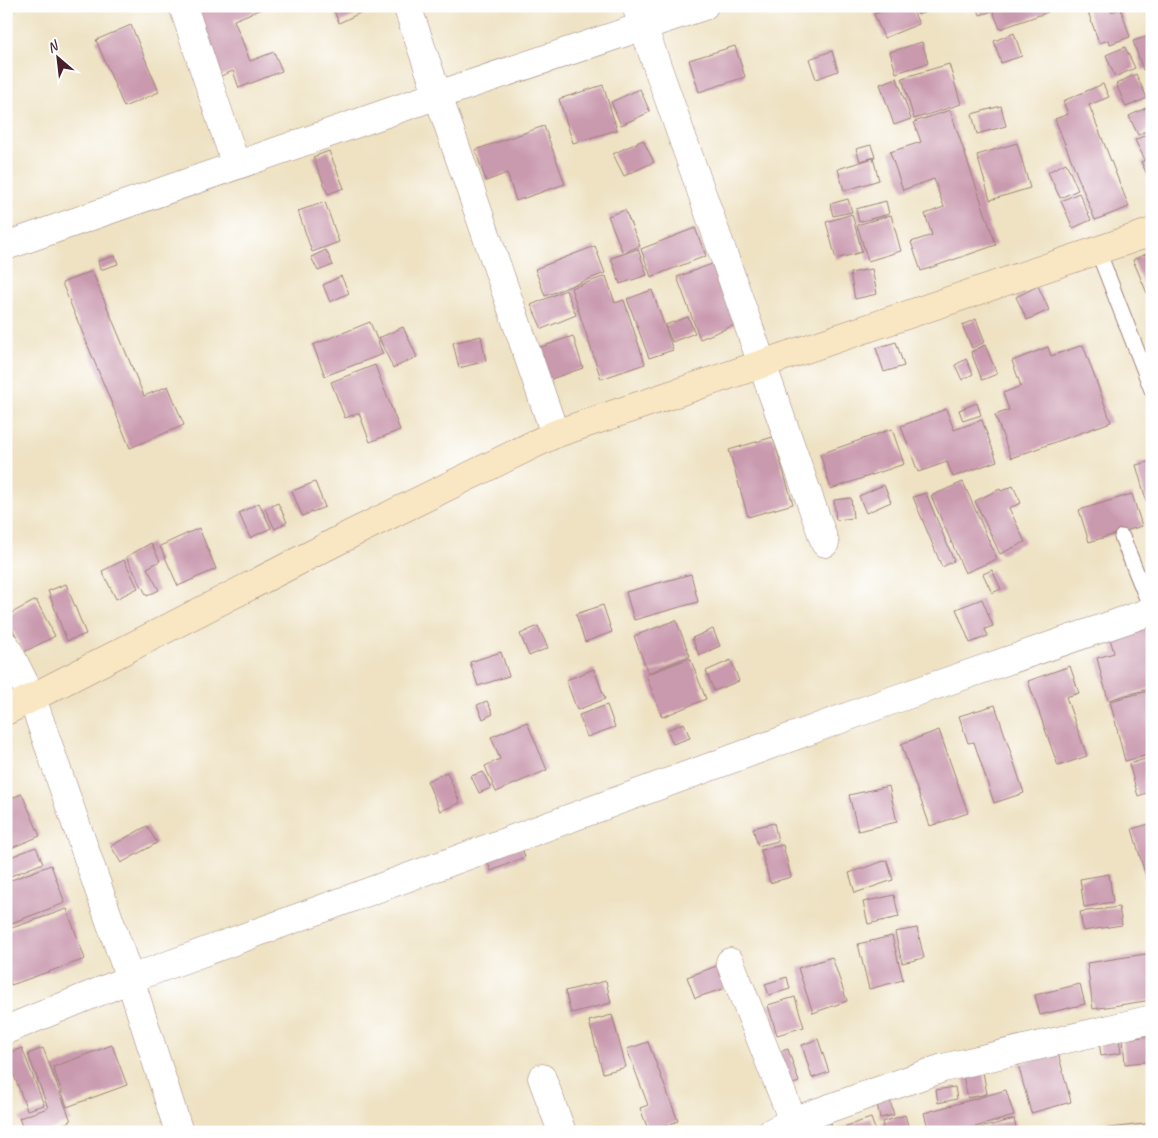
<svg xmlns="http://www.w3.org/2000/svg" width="1158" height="1138" font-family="Caveat,sans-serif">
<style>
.building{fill:#c999ae}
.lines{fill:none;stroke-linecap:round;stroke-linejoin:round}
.lane-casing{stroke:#9c8077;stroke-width:17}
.street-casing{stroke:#9c8077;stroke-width:29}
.secondary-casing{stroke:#9c8077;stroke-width:29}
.lane{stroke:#fff;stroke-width:15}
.street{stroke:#fff;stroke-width:28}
.secondary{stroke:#f9e7c3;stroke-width:28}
</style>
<rect width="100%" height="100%" fill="#fff"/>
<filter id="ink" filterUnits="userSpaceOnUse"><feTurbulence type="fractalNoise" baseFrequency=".02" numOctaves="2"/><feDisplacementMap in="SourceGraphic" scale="10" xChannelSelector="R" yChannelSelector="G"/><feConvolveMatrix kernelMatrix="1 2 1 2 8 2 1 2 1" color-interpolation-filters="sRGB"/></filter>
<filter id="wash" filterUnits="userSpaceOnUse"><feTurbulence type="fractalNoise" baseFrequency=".0096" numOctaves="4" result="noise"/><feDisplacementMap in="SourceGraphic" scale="20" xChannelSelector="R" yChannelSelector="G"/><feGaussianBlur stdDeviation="1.12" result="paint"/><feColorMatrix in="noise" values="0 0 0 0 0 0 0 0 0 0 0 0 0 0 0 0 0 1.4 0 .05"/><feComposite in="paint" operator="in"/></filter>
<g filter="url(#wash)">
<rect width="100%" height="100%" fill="#eee2c3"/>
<g id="blocks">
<!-- building -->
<g class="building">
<polygon points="194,6 269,6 234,20 250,61 274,52 282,71 239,88 233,71 221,76"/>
<polygon points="332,6 359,6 362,12 339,23"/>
<polygon points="894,6 911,6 919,24 884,38 874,14"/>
<polygon points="914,6 940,6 918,15"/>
<polygon points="977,6 1046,6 1048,12 1000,29 993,11 980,15"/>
<polygon points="1086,6 1109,6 1111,12 1121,9 1130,37 1110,44 1109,40 1099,43"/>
<polygon points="131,25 159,92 124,107 96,40"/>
<polygon points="1014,33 1022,56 1001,63 994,41"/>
<polygon points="1152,35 1152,67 1143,70 1133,41"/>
<polygon points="922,42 928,63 896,73 890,52"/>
<polygon points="735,46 745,77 699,92 689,60"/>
<polygon points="1125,47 1135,68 1115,77 1106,55"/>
<polygon points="832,51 838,71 816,79 809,59"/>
<polygon points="949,64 961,104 914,119 902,78"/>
<polygon points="1136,74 1147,98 1126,107 1116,84"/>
<polygon points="897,78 911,119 894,125 880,84"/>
<polygon points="1103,84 1109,97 1089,105 1129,207 1095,220 1055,119 1068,114 1063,101"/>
<polygon points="603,85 617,130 573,143 559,99"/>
<polygon points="640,89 650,112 621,125 611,102"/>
<polygon points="1001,106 1006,126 977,134 972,114"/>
<polygon points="1150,106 1152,110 1152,128 1138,135 1129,116"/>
<polygon points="950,110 996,245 921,271 911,242 932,235 925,214 944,207 934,179 903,190 890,152 921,142 914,122"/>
<polygon points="544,126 565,184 516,201 507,173 486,181 475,150"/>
<polygon points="1152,132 1152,156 1145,160 1135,140"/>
<polygon points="643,140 654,162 624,176 613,154"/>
<polygon points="1017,143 1030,188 990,200 977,155"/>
<polygon points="871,145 875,157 860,161 856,149"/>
<polygon points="329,151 344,188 328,194 313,157"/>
<polygon points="1152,157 1152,184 1141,162"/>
<polygon points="873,158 879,180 844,191 838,169"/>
<polygon points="1066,163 1078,190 1060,198 1048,172"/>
<polygon points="1079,193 1091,220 1073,228 1061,201"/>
<polygon points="848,199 852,212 833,216 830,204"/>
<polygon points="886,201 889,214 859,222 856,209"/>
<polygon points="325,202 339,242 312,252 298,211"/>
<polygon points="625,210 640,246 623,253 608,216"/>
<polygon points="852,214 862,252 836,259 826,222"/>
<polygon points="891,215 901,251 868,261 857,225"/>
<polygon points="695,228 706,256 651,277 641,249"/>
<polygon points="595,246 605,273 545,296 535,269"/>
<polygon points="638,249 647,275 620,284 611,258"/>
<polygon points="326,250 333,265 318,271 311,257"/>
<polygon points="1152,251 1152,305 1133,260"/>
<polygon points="115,256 118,264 100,270 98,261"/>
<polygon points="712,264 735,325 700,339 677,277"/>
<polygon points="872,269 877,294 855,299 850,273"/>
<polygon points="92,271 144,396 168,386 184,425 130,448 62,283"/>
<polygon points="341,276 349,293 330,302 323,285"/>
<polygon points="606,276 615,303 624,300 645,364 601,379 571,288"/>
<polygon points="1038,286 1049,310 1027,320 1016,297"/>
<polygon points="566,290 576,315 542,329 531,305"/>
<polygon points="652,290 673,350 649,358 627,299"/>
<polygon points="688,317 695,333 672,342 665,325"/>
<polygon points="976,319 985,342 972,348 962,325"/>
<polygon points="370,322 383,354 325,376 313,345"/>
<polygon points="403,327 417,357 393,368 379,338"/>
<polygon points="481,336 486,361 459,368 453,343"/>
<polygon points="573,336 583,368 548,380 538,348"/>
<polygon points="896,342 904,366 884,372 876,348"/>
<polygon points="985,345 997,374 982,380 971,352"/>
<polygon points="1083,345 1111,422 1011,458 995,415 1009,410 1003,393 1021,386 1012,361 1048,347 1051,356"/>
<polygon points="966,359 973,374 962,380 955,365"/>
<polygon points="375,365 400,430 370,442 359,413 345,418 331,382"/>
<polygon points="977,403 981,415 963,421 959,410"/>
<polygon points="946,409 954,430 982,420 997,461 953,477 947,462 918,472 901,426"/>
<polygon points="892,429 904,464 831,489 820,454"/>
<polygon points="773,437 793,504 748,517 729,450"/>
<polygon points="1152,461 1152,517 1151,517 1136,465"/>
<polygon points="315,482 325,507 302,516 292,491"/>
<polygon points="963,482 997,559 965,573 931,496"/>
<polygon points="884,485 891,502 866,513 859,496"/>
<polygon points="1013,486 1021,503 1009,508 1025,542 1000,554 975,501 1000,489 1001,491"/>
<polygon points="926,493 954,561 942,567 913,497"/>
<polygon points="1132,494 1142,526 1089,542 1079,510"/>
<polygon points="851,498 853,518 836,520 834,500"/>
<polygon points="259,503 271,528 250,538 239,513"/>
<polygon points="278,503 287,522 275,529 265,509"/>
<polygon points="199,528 216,569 178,586 160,546"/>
<polygon points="151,543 160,561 147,568 159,590 147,596 126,557"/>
<polygon points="124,560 138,588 116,599 102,571"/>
<polygon points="992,570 1001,589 992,593 983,574"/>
<polygon points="691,574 698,602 634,620 626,592"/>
<polygon points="66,584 86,634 67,641 48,591"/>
<polygon points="982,599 993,626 985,629 988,636 970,643 956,609"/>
<polygon points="36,600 55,636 24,652 6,616"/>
<polygon points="603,605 612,632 585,642 576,614"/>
<polygon points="1152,619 1152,688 1108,700 1097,658 1114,653 1108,631"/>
<polygon points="676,620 690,656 648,673 634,636"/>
<polygon points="538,626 548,648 529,656 520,634"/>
<polygon points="713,629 720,646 699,655 692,638"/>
<polygon points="501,652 509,676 478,686 470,662"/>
<polygon points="690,658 706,699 662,717 646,675"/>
<polygon points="731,660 739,681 714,691 706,671"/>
<polygon points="1070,666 1079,693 1066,697 1087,756 1058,766 1028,681"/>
<polygon points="594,669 605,699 577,710 566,680"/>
<polygon points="1152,690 1152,754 1125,761 1110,701"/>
<polygon points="487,701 493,714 483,719 477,705"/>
<polygon points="607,705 615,727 587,737 579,715"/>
<polygon points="995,705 1024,793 994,803 974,742 968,743 959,716"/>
<polygon points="527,722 547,770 496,792 485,766 500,759 491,737"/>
<polygon points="684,723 690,738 673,744 667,730"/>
<polygon points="939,730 968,813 930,826 901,744"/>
<polygon points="1152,757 1152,791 1138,796 1129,764"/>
<polygon points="447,772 460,803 440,811 427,781"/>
<polygon points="483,772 491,788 479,793 471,776"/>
<polygon points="889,786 897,822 858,831 849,795"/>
<polygon points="22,794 40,836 9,849 6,841 6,800"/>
<polygon points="774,823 778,841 758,846 753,828"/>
<polygon points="1152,823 1152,894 1151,894 1132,829"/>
<polygon points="147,826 157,843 121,863 111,846"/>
<polygon points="783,845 791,877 770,883 761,850"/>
<polygon points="36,847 43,863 6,878 6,853 8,858"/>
<polygon points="522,848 525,857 491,871 483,850"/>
<polygon points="887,860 893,880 855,893 849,873"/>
<polygon points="51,865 65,903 6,925 6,882"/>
<polygon points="1109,874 1113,902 1084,907 1080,879"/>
<polygon points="894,895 899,917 868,924 863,902"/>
<polygon points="1119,907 1122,925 1083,931 1080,912"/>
<polygon points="67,909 85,959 11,985 6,973 6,930"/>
<polygon points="917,928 924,958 902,963 895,932"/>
<polygon points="892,936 903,980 869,989 858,944"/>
<polygon points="1152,953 1152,1000 1093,1009 1087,963"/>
<polygon points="832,957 847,1001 813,1013 798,968"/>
<polygon points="722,964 729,987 695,998 687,977"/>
<polygon points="787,977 790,989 769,995 765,984"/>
<polygon points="606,981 611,1003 571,1013 565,991"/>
<polygon points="1080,984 1085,1004 1040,1015 1035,995"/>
<polygon points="795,997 804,1027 777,1035 768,1005"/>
<polygon points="612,1015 626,1067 603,1073 589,1021"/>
<polygon points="1152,1036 1152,1061 1125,1064 1123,1039"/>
<polygon points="1119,1038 1121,1053 1101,1056 1099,1041"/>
<polygon points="818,1039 829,1072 812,1078 802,1045"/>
<polygon points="648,1042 678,1121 649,1132 640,1108 648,1105 627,1049"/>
<polygon points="112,1045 127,1085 67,1107 53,1067"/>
<polygon points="22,1048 44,1105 27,1110 6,1054"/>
<polygon points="43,1048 71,1121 44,1132 24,1132 19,1118 48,1108 28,1054"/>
<polygon points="788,1049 799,1082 784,1087 773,1054"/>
<polygon points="1058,1053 1071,1102 1031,1113 1018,1064"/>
<polygon points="983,1072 987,1094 968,1098 963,1076"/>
<polygon points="955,1087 957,1099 938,1103 936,1090"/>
<polygon points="1006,1090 1014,1116 958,1132 929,1132 924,1113"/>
<polygon points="889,1097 894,1115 880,1118 876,1100"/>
<polygon points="828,1115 833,1130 842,1127 844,1132 809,1132 806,1123"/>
<polygon points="905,1115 910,1132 884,1132 882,1122"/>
<polygon points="871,1118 876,1132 848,1132 846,1126"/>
<polygon points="1014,1119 1017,1132 970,1132 970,1131"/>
<polygon points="1152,1123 1152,1132 1084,1132 1084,1131"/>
</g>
</g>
</g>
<g filter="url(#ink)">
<use href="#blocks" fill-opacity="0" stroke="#9c8077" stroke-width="1"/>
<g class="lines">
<!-- lane casing -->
<g class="lane-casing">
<g id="lane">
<polyline points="1098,251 1152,390"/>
<polyline points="1122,537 1152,611"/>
</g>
</g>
<!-- street casing -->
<g class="street-casing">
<g id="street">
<polyline points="183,6 236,165"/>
<polyline points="407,6 555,434"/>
<polyline points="636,6 825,543"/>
<polyline points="6,246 438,95 704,6"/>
<polyline points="6,646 32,698 130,979 179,1132"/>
<polyline points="730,962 793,1121"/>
<polyline points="6,1030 130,979 893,700 1152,611"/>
<polyline points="542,1078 562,1132"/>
<polyline points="772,1132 793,1121 943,1068 1152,1019"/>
</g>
</g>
<!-- secondary casing -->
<g class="secondary-casing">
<polyline id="secondary" points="6,711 353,533 555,434 1152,232"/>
</g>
<!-- lane -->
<use href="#lane" class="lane"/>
<!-- street -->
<use href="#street" class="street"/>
<!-- secondary -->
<use href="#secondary" class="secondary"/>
</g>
</g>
<!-- margin -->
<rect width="1158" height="1138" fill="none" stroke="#fff" stroke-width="25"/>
<!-- north arrow -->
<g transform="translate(58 58) rotate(332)" stroke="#ffffff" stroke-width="4" paint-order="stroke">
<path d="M0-4L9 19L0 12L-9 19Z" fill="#4a1f2b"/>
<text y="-8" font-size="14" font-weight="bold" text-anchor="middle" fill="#4a1f2b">N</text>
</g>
</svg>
